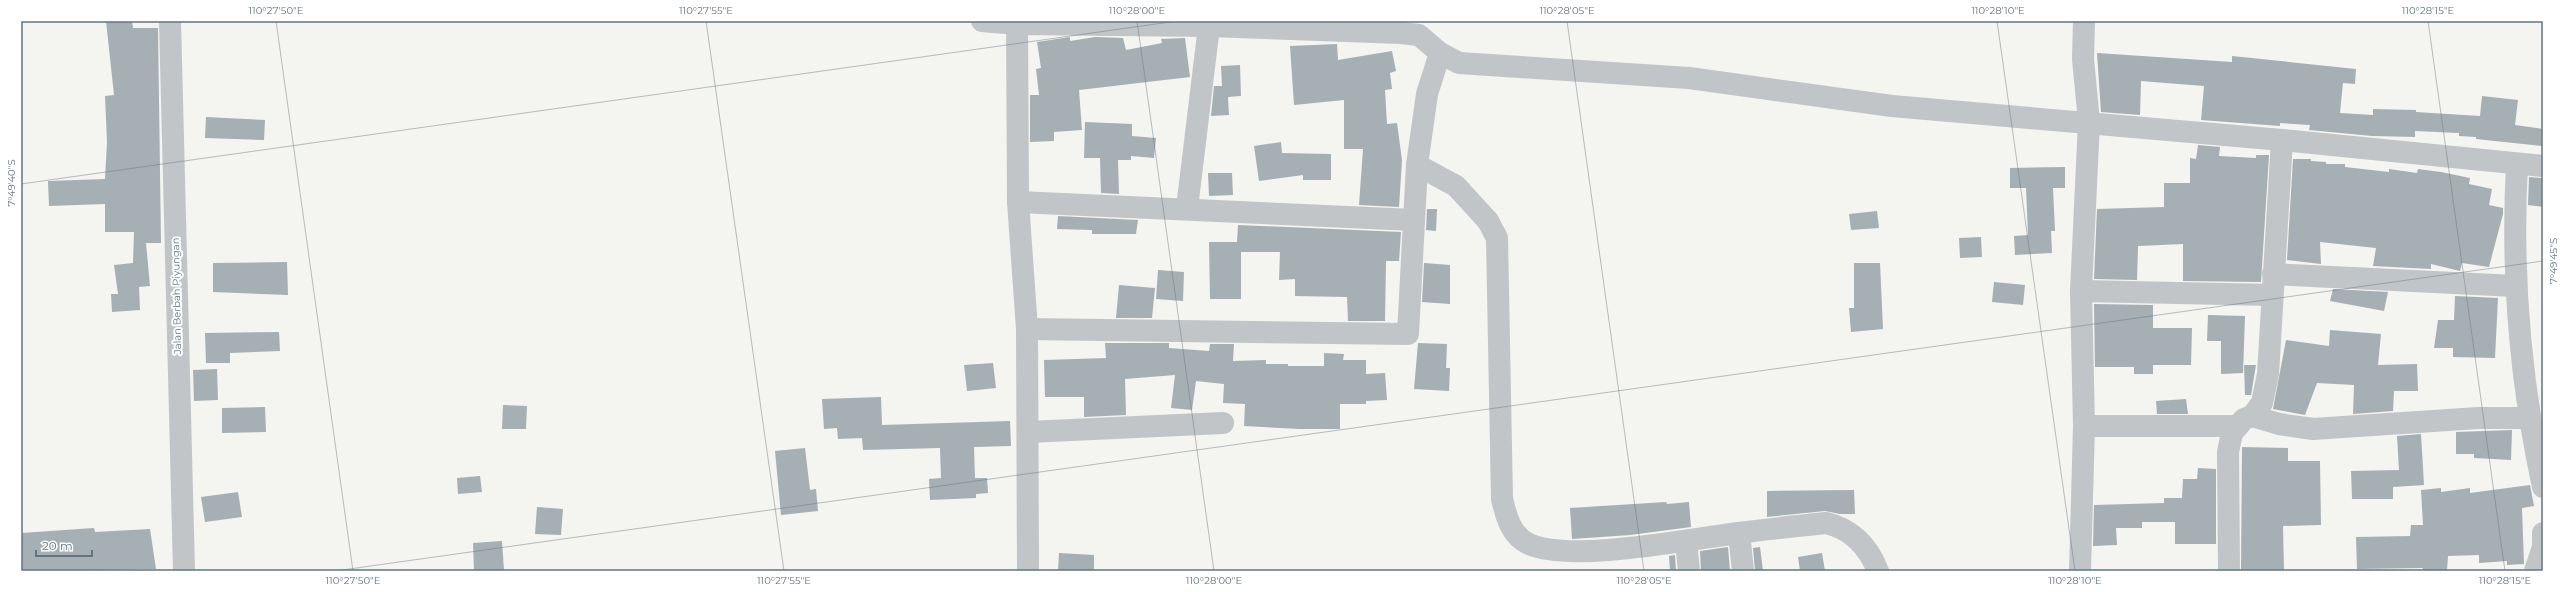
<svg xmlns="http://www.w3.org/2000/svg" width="2564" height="592" font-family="Montserrat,sans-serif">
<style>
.building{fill:#a6afb3}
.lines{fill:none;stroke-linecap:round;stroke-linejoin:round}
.minor{stroke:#c1c5c8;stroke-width:22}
.ticks{fill:none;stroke:#637581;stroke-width:1;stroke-opacity:0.45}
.labels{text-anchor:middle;stroke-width:4;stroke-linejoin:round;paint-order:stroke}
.street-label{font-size:10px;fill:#637581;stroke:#fff}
.neatline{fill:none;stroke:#637581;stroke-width:1.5}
.ticks-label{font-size:10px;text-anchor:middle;fill:#637581}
</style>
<rect width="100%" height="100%" fill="#f4f4f0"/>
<!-- building -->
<g class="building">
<polygon points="106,21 132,21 133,28 158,28 161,243 146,243 150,286 139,287 140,310 112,312 111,294 118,294 114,265 133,263 134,232 105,232 105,204 49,206 48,181 105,179 107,142 105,96 114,95"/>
<polygon points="1070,37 1070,41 1095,37 1123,38 1126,50 1162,43 1161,39 1185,38 1190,77 1079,90 1082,130 1054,132 1054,141 1030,142 1030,95 1039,95 1036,69 1041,68 1037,42"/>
<polygon points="1337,44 1338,60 1392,51 1396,71 1390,73 1392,89 1385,90 1387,124 1397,123 1402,160 1399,207 1359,205 1363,149 1344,149 1344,100 1294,105 1290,46"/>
<polygon points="2097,53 2232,62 2232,56 2356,69 2355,84 2343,83 2340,113 2373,115 2373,109 2416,110 2416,112 2480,116 2482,96 2518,100 2515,125 2543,129 2543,146 2476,139 2476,137 2459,136 2459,133 2415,131 2415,137 2372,136 2309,130 2310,125 2280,123 2280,126 2201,120 2204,86 2141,81 2140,115 2101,112"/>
<polygon points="1240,65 1241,96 1228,97 1229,115 1211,116 1214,86 1222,86 1221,66"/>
<polygon points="206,117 265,120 264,140 205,138"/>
<polygon points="1085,122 1132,124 1132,136 1156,138 1154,158 1131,156 1131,160 1118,160 1119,194 1101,193 1100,158 1084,158"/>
<polygon points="1281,142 1282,153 1331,154 1331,180 1303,180 1303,175 1259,181 1254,146"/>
<polygon points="2198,145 2220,147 2219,156 2256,158 2256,155 2269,155 2261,282 2183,281 2183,244 2138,246 2137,280 2094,279 2097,209 2164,207 2164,183 2190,183 2190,158 2196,159"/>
<polygon points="2293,159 2311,159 2311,161 2326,162 2326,164 2345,164 2345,167 2389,172 2389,169 2417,173 2418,169 2441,172 2470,178 2469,184 2492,189 2489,205 2503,208 2503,214 2489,267 2462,263 2460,271 2431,264 2431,269 2373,266 2376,248 2320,242 2321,264 2287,260"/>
<polygon points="2065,167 2065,188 2053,188 2055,231 2051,231 2052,253 2015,255 2014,236 2028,235 2026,188 2010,188 2010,168"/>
<polygon points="1208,173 1232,173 1233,195 1209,196"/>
<polygon points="2529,177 2543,178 2543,207 2528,205"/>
<polygon points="1427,209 1437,209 1436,231 1426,230"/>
<polygon points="1877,211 1879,228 1851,230 1849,214"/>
<polygon points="1058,216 1138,220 1136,234 1092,234 1092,230 1057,229"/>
<polygon points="1238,225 1401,232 1399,261 1386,261 1385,321 1348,321 1347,297 1295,296 1295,279 1279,280 1280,252 1241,252 1241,299 1210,299 1209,242 1237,242"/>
<polygon points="1981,237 1982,257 1960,258 1959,238"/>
<polygon points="287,262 288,295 213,292 213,263"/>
<polygon points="1424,263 1450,265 1450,304 1422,302"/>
<polygon points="1854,263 1880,263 1883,329 1851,332 1849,308 1854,308"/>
<polygon points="1158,270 1184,272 1183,301 1156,299"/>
<polygon points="1994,282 2025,285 2023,305 1992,302"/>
<polygon points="1119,285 1155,288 1152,318 1116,318"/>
<polygon points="2333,289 2388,292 2384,311 2330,301"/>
<polygon points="2455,296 2498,298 2495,358 2453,357 2453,348 2434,348 2438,320 2454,320"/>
<polygon points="2094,304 2153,305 2153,328 2192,328 2191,365 2153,365 2153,374 2134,374 2134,367 2095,367"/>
<polygon points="2208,315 2245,316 2243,373 2221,374 2221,341 2207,341"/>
<polygon points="2330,330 2381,334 2378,365 2417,364 2418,391 2394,391 2393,411 2353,414 2354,385 2317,383 2305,415 2273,409 2286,340 2329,346"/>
<polygon points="279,332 280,351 230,353 230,363 206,363 205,333"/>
<polygon points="1105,343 1169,343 1169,348 1209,351 1210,344 1234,344 1233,361 1266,360 1266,364 1288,364 1288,366 1324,366 1324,353 1344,354 1343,360 1366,360 1366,374 1385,373 1387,400 1366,401 1366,404 1340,404 1340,429 1300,429 1244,426 1245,404 1223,403 1224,384 1196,381 1192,410 1171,408 1175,375 1125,379 1126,415 1084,417 1084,397 1045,397 1044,360 1106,358"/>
<polygon points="1418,343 1447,344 1446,368 1450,368 1449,391 1414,389"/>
<polygon points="993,363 996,388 967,391 964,365"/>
<polygon points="2244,365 2256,365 2251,395 2245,395"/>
<polygon points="217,369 218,400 194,401 193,370"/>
<polygon points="881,397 882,425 1010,421 1011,446 974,447 975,478 987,478 988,493 976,494 976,498 930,500 929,479 941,478 940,448 863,450 862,438 838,439 837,428 824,429 822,399"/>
<polygon points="2186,399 2188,414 2157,414 2156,401"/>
<polygon points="503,405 527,406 526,429 502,429"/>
<polygon points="265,407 266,432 222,433 222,408"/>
<polygon points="2512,430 2511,460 2474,458 2474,454 2456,454 2456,432"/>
<polygon points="2421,434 2424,485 2393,487 2393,499 2352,499 2351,471 2399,470 2397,436"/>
<polygon points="2242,447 2288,448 2288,461 2320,461 2321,525 2283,526 2284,571 2241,571"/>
<polygon points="805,448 810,490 816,489 818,511 781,515 775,451"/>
<polygon points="2198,468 2216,469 2216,544 2175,544 2175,522 2142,522 2142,528 2116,528 2117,545 2093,546 2094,505 2164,503 2164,498 2182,498 2183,479 2197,479"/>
<polygon points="480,476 482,492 458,494 457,478"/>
<polygon points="2530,485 2534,506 2522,508 2524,564 2507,565 2507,561 2479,563 2479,555 2448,556 2447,571 2422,571 2423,568 2357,569 2356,537 2410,536 2411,525 2423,525 2421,490 2441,488 2441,492 2470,488 2470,493"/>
<polygon points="1854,490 1855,514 1840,514 1825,511 1767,517 1767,491"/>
<polygon points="238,492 242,517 205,522 201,497"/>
<polygon points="1666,502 1667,504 1689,502 1691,527 1630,535 1572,539 1570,508"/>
<polygon points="537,507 563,509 561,535 535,534"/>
<polygon points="94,528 95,532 150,529 156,569 21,571 21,533"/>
<polygon points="502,541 504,571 474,571 473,543"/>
<polygon points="1728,547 1730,571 1701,571 1700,551"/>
<polygon points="1760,547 1763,571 1755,571 1753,548"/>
<polygon points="1059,553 1094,555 1094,571 1058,571"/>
<polygon points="1822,553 1825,571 1800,571 1798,557"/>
<polygon points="1675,555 1676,571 1670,571 1669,556"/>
</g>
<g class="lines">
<!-- minor -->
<g class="minor">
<polyline points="170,21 184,571"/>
<polyline points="982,21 1017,24 1209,26 1209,21"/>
<polyline points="1017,21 1018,202 1027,329 1028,571"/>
<path d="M2517 164C2511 274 2520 380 2543 487"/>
<path d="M1417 165 1456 186 1488 221 1497 238 1502 499C1506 516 1511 536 1529 544 1571 563 1690 539 1739 533 1768 529 1797 526 1826 523 1852 529 1868 546 1878 571"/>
<polyline points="1018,202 1414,220"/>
<polyline points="1187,208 1209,26 1401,33 1419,35 1440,53 1459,63 1689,78 1892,106 2282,140 2543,166"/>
<polyline points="2273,274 2515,286"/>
<polyline points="2081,291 2272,295"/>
<polyline points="1027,329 1408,334 1417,165 1427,94 1440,53"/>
<polyline points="2252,416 2262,403 2268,374 2282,140"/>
<polyline points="2084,426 2238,426"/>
<polyline points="1028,432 1223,423"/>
<polyline points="1739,533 1743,571"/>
<polyline points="1686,541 1689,571"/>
<polyline points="2080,571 2084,426 2081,291 2089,122 2083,59 2084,21"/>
<polyline points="2229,571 2228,452 2232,433 2244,419 2252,416 2279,424 2313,429 2478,418 2529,418"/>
<polyline points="2535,571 2543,547 2543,533"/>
</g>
</g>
<!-- ticks -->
<path class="ticks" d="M276 21 353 571M706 21 784 571M1137 21 1214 571M1567 21 1644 571M1997 21 2075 571M2428 21 2505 571M21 184 1177 21M335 571 2543 261"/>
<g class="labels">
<!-- street labels -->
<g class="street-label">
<text transform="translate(176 296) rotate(-91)" y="4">Jalan Berbah Piyungan</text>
</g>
</g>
<!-- border -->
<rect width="2564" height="592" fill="none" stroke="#ffffff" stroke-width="44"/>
<!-- scale -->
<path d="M36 550v6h56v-6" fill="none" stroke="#637581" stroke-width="2"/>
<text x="42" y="550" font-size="12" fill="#637581" stroke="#ffffff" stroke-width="3" paint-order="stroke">20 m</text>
<rect x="22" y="22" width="2520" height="548" class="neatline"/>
<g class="ticks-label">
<text x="276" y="14">110°27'50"E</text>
<text x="706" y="14">110°27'55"E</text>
<text x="1137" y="14">110°28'00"E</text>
<text x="1567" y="14">110°28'05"E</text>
<text x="1998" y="14">110°28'10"E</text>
<text x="2428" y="14">110°28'15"E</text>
<text transform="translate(11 183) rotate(-90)" y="4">7°49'40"S</text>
<text transform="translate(2553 261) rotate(-90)" y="4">7°49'45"S</text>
<text x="353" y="584">110°27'50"E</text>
<text x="784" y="584">110°27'55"E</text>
<text x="1214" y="584">110°28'00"E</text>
<text x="1644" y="584">110°28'05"E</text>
<text x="2075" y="584">110°28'10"E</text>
<text x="2505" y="584">110°28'15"E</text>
</g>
</svg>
